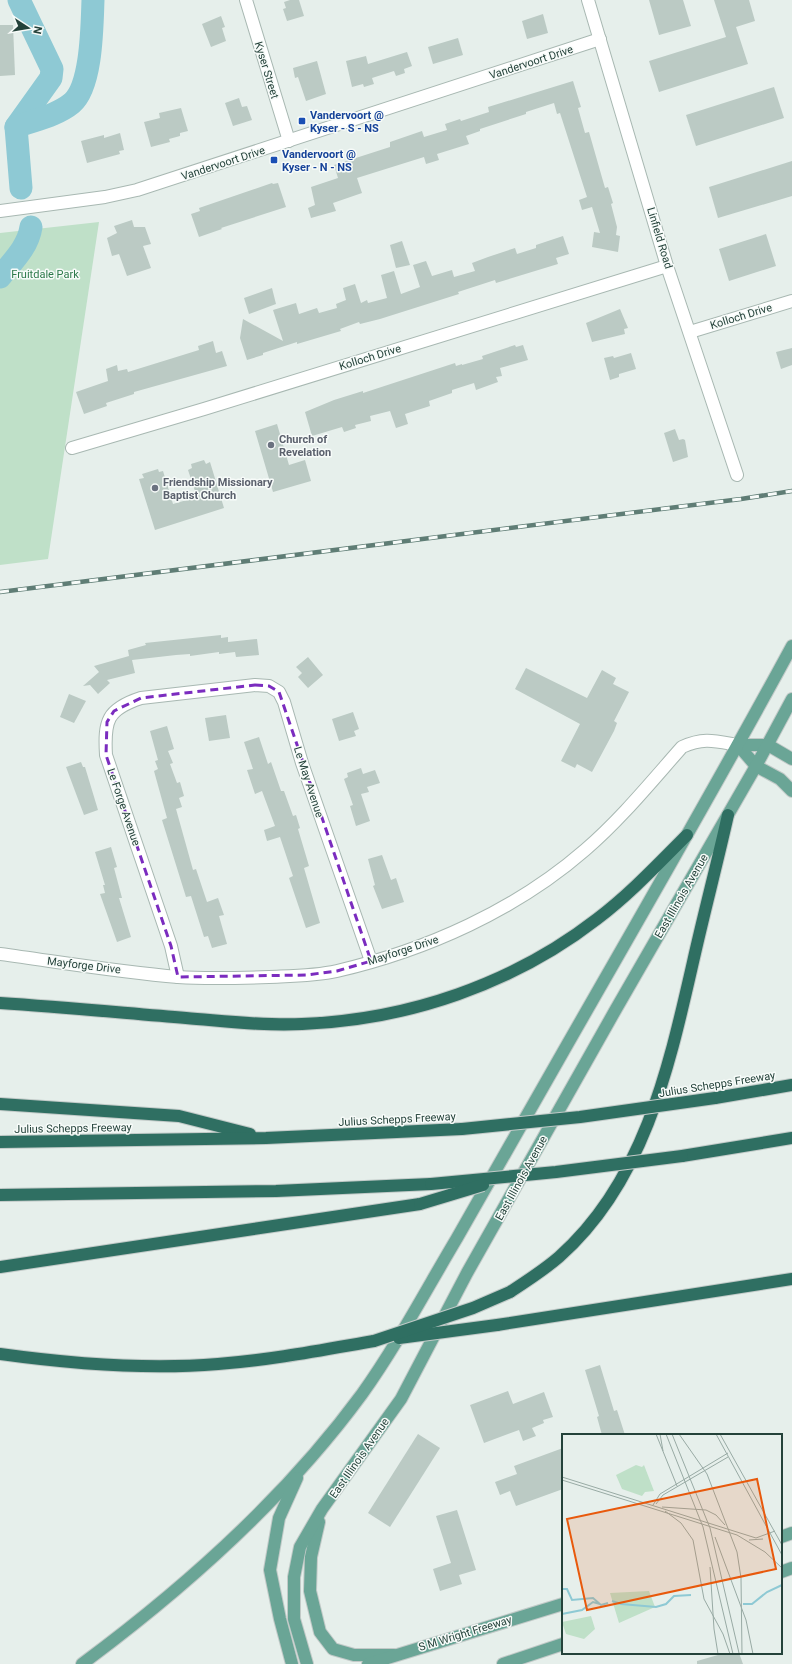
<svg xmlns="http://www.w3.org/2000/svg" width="792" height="1664" font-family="Roboto,sans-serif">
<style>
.green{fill:#bfe0c8}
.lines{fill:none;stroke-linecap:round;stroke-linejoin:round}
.river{stroke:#8ec9d4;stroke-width:23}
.building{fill:#bbcac4}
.minor-casing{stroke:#a8b8b2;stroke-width:14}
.major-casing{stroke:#c2cac8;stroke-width:14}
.highway-casing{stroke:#c2cac8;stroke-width:14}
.minor{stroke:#fff;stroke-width:12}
.major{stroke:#6aa596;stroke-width:12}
.highway{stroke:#2f6f62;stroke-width:12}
.rail-casing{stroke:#5f7d75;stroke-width:4.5}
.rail{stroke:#f7fbf9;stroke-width:3;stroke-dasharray:9;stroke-linecap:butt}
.highway-bridge-casing{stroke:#c2cac8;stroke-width:14;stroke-linecap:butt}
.highway-bridge{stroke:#2f6f62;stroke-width:12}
.marked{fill:none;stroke:#7b2cbf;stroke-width:3;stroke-dasharray:8 5;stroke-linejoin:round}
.transit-dot{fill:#1a4fb4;stroke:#f7fbf9;stroke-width:1.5}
.worship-dot{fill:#6b7280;stroke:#f7fbf9;stroke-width:1.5}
.labels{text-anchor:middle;stroke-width:3;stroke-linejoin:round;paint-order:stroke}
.street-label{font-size:11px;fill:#24423a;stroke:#f7fbf9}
.transit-label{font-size:11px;font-weight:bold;fill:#164399;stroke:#f7fbf9;text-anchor:start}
.park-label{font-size:11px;fill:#2d7a4b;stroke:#f7fbf9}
.worship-label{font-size:11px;font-weight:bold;fill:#5b616d;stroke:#f7fbf9;text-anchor:start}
.inset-river{fill:none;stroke:#8ec9d4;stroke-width:2}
.inset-road{fill:none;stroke:#98aaa4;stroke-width:1}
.view{fill:#e8590c;fill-opacity:0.15;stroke:#e8590c;stroke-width:2}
.inset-edge{fill:none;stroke:#24423a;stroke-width:2}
</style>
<rect width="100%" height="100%" fill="#e6efeb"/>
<!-- green -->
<polygon class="green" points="99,222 48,559 0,565 0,233"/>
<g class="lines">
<!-- river -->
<g class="river">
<polyline points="16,127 51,78 52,69 19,0"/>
<path d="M21 188 16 127C34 120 56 116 72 103 92 86 92 25 93 0"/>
<path d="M0 277C13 261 28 247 31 227"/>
</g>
</g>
<!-- building -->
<g class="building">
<polygon points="290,0 299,0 304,16 287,21 283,9 286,8 284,2"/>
<polygon points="649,0 683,0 691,26 659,35"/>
<polygon points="714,0 749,0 755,21 736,27 748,64 659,92 649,61 726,37"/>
<polygon points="543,14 548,33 527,39 522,21"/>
<polygon points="221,16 225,27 222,28 226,41 211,47 202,24"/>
<polygon points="0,25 13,25 15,75 0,76"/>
<polygon points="458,38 463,55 433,64 428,47"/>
<polygon points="407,52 412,66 404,69 405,73 396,76 394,71 372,78 374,84 364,87 363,84 352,87 346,61 366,56 368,64"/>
<polygon points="317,61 326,94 306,101 298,77 295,78 293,68"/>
<polygon points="573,81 581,107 578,108 585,133 589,132 605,188 608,187 613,203 611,204 617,227 616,235 620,236 618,252 592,247 594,232 600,233 592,207 582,210 579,200 587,197 560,113 557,114 554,103 526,112 526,114 480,129 480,131 466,136 469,144 437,154 439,160 426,164 424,157 357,178 362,193 333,203 336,211 311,218 308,208 315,205 311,187 338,178 334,165 390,147 390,142 422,131 424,137 447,130 445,124 460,119 461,121 489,112 488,107"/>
<polygon points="774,87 784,118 696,146 686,115"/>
<polygon points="239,98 242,107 247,106 252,120 233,126 225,103"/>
<polygon points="181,108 188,131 180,133 180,136 169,139 170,142 151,147 144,122 160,118 159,113"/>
<polygon points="120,133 124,150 119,151 120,154 87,163 81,141 104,135 104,138"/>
<polygon points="792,161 792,196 718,218 709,187"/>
<polygon points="272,183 273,184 278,183 286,207 221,228 222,229 199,237 191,214 200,211 199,208"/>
<polygon points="132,220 134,227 145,227 151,244 143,246 151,268 127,276 119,254 112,256 107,238 117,233 114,226"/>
<polygon points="766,234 776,266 729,281 719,249"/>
<polygon points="563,236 569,254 556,258 558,264 496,283 495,280 458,292 459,294 380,319 360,324 359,322 340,329 341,331 297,344 297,342 263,353 263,355 247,360 240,338 243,319 283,341 273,310 296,303 299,314 317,308 319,313 337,308 336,304 346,300 343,288 355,284 361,303 367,300 368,303 387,298 381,275 394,271 401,294 420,287 413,265 426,261 432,276 452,270 454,277 475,271 472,263 488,257 515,248 517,254 536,248 536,245"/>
<polygon points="402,241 410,265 396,268 390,245"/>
<polygon points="272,288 276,304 249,314 244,298"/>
<polygon points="620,309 628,328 624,329 625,334 592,342 586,323"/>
<polygon points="213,341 216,353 222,351 227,366 134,392 134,394 106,403 107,406 84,414 76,392 108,381 106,369 117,365 118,371 127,369 128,372 199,350 198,346"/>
<polygon points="515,345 516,347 523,345 528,360 500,368 502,376 496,377 498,382 476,390 474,383 452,390 452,393 429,401 430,406 405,414 408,424 396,428 390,411 370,416 371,421 355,425 356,428 344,432 342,427 312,436 305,412 334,400 363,391 363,393 455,363 456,366 462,364 462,365 483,359 482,356"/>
<polygon points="792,348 792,365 781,369 776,352"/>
<polygon points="631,353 636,369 619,374 619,377 610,380 604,358 613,356 614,358"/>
<polygon points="277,424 289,465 305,460 311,481 273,492 255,431"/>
<polygon points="675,429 679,440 683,439 685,440 688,457 673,462 664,433"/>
<polygon points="204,460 206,464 210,462 224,508 155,530 139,479 144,478 142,474 158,469 159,472 163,471 173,504 197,497 188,470 192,468 191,464"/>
<polygon points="221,635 221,638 228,637 228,642 257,639 259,655 236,657 235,652 219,654 219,652 190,656 190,654 176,655 132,660 135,673 107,680 110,683 98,694 90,685 83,686 99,672 94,666 129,656 128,650 146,645 145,643"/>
<polygon points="308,657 323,675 308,688 298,677 302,673 296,667"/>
<polygon points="526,668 587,698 602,670 616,678 613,684 629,692 614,721 617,723 614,731 592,772 577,764 575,768 561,761 580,724 515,689"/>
<polygon points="69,694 86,701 74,723 60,717"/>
<polygon points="353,712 359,729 354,731 356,736 339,741 332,719"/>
<polygon points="226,715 230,738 209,741 205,718"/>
<polygon points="167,726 174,749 168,751 173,763 170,764 177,783 180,782 184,796 179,798 182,807 176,809 193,870 196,869 207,902 218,898 224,915 219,916 227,944 212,948 208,936 204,937 191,896 186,897 162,820 167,818 154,771 158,769 155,761 158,760 150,731"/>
<polygon points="259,737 268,764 271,762 281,791 284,791 293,816 296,815 300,828 298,829 309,866 304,868 320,923 306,928 289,878 293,876 280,837 267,841 264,830 275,826 262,791 255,794 247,770 253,769 244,742"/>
<polygon points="81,762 83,767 85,767 98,810 84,815 66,767"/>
<polygon points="361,768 363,774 375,770 380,783 367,787 369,792 361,794 370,821 356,826 350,806 353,805 344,779 348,777 347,773"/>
<polygon points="111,847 117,867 114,868 122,898 119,898 131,937 117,942 100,894 105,893 103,885 105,885 95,852"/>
<polygon points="382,855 391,880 396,878 404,902 382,909 373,886 375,885 368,859"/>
<polygon points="600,1365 614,1411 617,1410 625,1435 602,1435 597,1417 599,1416 585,1370"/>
<polygon points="508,1391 513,1404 544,1392 553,1417 543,1420 544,1423 532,1428 536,1436 523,1441 519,1430 484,1443 470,1405"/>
<polygon points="418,1434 440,1448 390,1527 368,1513"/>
<polygon points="563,1448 563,1489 516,1506 510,1491 500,1495 495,1482 517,1474 514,1466"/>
<polygon points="457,1510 476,1570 459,1575 462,1584 440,1591 433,1569 451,1563 436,1516"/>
<polygon points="725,1653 739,1653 743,1664 697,1664 697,1661"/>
</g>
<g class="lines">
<!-- minor casing -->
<g class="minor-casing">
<g id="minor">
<polyline points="246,0 289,141"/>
<polyline points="588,0 667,266 737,475"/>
<polyline points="0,211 105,197 137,190 600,39"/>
<polyline points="690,332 792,301"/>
<polyline points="72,448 204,409 667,266"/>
<path d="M0 954C59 962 118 972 178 977 208 979 239 978 269 977 292 976 315 976 337 971 427 950 516 910 585 850 621 819 651 782 682 747 704 737 715 741 738 745"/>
<path d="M178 977 171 946 106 755C104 721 107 709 141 698L255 685 269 686 279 692 284 702 302 763 371 961"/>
</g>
</g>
<!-- major casing -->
<g class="major-casing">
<g id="major">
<polyline points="738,745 756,766 780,779 792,791"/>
<polyline points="738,745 768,745 792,759"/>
<polyline points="319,1522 311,1557 310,1591 320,1632 333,1649 354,1655 394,1655"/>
<polyline points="781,1537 792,1533"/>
<polyline points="781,1572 792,1568"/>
<path d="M82 1664C186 1587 285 1499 362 1394 397 1345 426 1290 457 1238 492 1176 528 1114 563 1052 640 917 718 783 792 646"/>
<polyline points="292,1664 280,1619 270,1570 279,1518 297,1478"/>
<polyline points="307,1664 294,1619 294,1577 300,1547 322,1509 401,1399 467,1273 616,1009 756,766 792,699"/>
<polyline points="368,1664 563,1604"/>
<polyline points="503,1664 563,1644"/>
</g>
</g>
<!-- highway casing -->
<g class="highway-casing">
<g id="highway">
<path d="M0 1003C62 1007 124 1013 186 1018 225 1021 264 1026 302 1024 408 1020 513 984 597 919 630 894 658 864 687 835"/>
<polyline points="715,1098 792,1085"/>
<polyline points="0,1104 179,1116 250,1134"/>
<polyline points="0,1142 266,1138 462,1129"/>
<polyline points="682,1156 792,1138"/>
<polyline points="0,1195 276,1191 431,1184"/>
<polyline points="0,1267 420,1204"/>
<path d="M510 1292C527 1281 544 1270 559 1257 644 1182 669 1067 693 962 704 913 717 864 728 815"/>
<polyline points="497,1325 792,1279"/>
<path d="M0 1354C72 1364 145 1370 218 1364 271 1360 322 1350 374 1341"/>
</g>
</g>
<!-- minor -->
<use href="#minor" class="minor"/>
<!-- major -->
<use href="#major" class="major"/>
<!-- highway -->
<use href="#highway" class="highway"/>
<!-- rail casing -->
<g class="rail-casing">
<polyline id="rail" points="0,592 741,499 792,491"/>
</g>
<!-- rail -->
<use href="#rail" class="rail"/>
<!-- highway-bridge casing -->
<g class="highway-bridge-casing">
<g id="highway-bridge">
<polyline points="462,1129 580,1117 715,1098"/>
<polyline points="431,1184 556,1172 682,1156"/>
<polyline points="420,1204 483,1185"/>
<polyline points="399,1338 497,1325"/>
<polyline points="374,1341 473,1308 510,1292"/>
</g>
</g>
<!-- highway-bridge -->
<use href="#highway-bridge" class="highway-bridge"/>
</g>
<!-- marked area -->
<path class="marked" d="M255 685 269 686 279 692 371 961 337 971 306 975 178 977 171 946 106 755 107 722 114 711 141 698Z"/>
<!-- markers -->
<g class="transit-dot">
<rect x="298" y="117" width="8" height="8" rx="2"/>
<rect x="270" y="156" width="8" height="8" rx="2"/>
</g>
<g class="worship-dot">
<circle cx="271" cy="445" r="4"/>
<circle cx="155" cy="488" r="4"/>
</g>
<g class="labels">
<!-- street labels -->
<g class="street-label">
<text transform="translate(531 62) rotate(-18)" y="4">Vandervoort Drive</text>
<text transform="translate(267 70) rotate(73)" y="4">Kyser Street</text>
<text transform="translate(223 163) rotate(-18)" y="4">Vandervoort Drive</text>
<text transform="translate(660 238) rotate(73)" y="4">Linfield Road</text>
<text transform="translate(741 316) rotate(-17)" y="4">Kolloch Drive</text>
<text transform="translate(370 357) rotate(-17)" y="4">Kolloch Drive</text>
<text transform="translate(309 782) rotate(72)" y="4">Le May Avenue</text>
<text transform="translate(124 807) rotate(71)" y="4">Le Forge Avenue</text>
<text transform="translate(681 896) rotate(-60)" y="4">East Illinois Avenue</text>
<text transform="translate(403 950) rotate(-18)" y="4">Mayforge Drive</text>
<text transform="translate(84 965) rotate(7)" y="4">Mayforge Drive</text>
<text transform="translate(717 1084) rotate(-9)" y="4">Julius Schepps Freeway</text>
<text transform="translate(397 1119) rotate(-3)" y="4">Julius Schepps Freeway</text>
<text transform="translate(73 1128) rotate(-1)" y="4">Julius Schepps Freeway</text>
<text transform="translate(521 1178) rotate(-61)" y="4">East Illinois Avenue</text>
<text transform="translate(359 1458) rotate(-55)" y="4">East Illinois Avenue</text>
<text transform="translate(465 1633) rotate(-17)" y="4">S M Wright Freeway</text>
</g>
<!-- transit labels -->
<g class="transit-label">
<text x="310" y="119">Vandervoort @<tspan x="310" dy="13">Kyser - S - NS</tspan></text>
<text x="282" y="158">Vandervoort @<tspan x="282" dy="13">Kyser - N - NS</tspan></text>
</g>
<!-- park labels -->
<g class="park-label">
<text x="45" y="278">Fruitdale Park</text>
</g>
<!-- worship labels -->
<g class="worship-label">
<text x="279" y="443">Church of<tspan x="279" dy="13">Revelation</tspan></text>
<text x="163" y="486">Friendship Missionary<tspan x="163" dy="13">Baptist Church</tspan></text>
</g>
</g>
<!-- overview -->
<g transform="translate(562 1434)">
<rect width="220" height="220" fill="#e6efeb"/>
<path d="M74 31 80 33 82 31 92 57 83 58 80 62 60 55 54 41ZM87 157 93 173 57 189 48 159ZM29 182 33 195 22 205 4 200 0 188Z" fill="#bfe0c8"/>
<path class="inset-river" d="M0 155H5L10 166 31 164 39 171 46 169M50 167 59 170 94 173 104 170 112 162 129 161M181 170H190L205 158 220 151M0 180 20 176 31 168 38 170"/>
<path class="inset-road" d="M94 0 115 52M98 0 101 17M104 0 141 93 171 220M110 0 148 94 177 219M117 0 145 40 175 118 179 144 180 220M154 0 220 121M158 0 220 111M0 43 194 104 213 97M0 46 175 101 203 118 220 134M94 70 101 61 166 23M91 71 98 60 166 19M100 73 144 76 154 81 163 91M103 77 119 89 131 106 142 165 161 200 168 220M153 103 184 186 191 220M187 106 201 105M148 133 152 195 156 220"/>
<path class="view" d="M195 45 214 135 25 176 5 85Z"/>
<rect width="220" height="220" class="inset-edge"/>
</g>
<!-- north arrow -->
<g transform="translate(28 28) rotate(102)" stroke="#f7fbf9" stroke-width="3" paint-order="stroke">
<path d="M0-3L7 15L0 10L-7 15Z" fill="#24423a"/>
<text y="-6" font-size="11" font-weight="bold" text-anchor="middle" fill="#24423a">N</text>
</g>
</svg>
